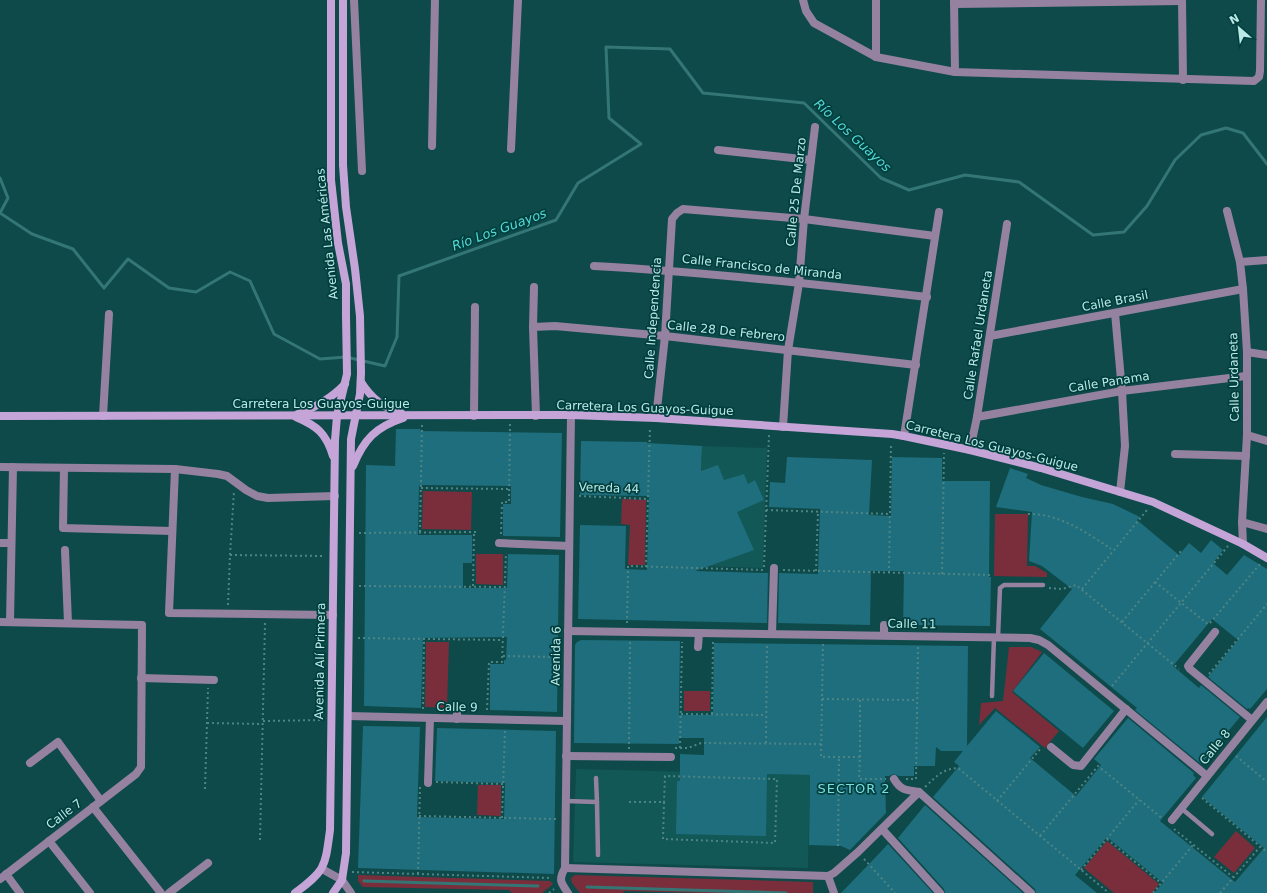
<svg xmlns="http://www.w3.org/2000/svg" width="1267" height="893" font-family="'DejaVu Sans',sans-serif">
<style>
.built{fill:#125856}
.green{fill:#7a2e3b}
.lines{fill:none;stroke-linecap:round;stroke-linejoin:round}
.stream{stroke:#337675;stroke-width:3}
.building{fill:#1e6e7d}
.path{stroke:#4e8584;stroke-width:2;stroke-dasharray:2 3;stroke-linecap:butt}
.lane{stroke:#9582a1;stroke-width:4.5}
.street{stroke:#9582a1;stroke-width:8}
.secondary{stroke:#c5a5d7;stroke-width:8}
.labels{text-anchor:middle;stroke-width:3.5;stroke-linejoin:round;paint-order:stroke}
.street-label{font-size:12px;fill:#bae9e7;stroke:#003f3e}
.water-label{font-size:13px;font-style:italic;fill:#53d7d4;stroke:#003f3e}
.neighbourhood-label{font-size:13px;letter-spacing:1px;fill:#77dfdc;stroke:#003f3e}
</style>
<rect width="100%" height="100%" fill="#0e4a49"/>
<!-- built -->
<g class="built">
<polygon points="702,446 767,448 763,568 698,566"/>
<polygon points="576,769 810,775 808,868 573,862"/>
</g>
<!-- green -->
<g class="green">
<polygon points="423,491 472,492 471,530 422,529"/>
<polygon points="622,499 646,500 645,565 628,565 630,525 621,524"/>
<polygon points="995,514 1028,514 1027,566 1035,566 1047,573 1047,577 994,576"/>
<polygon points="476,554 503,554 503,585 476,584"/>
<polygon points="426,642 449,642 447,708 425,707"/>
<polygon points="1009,647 1031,647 1042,652 1012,692 1059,731 1045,748 995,708 979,725 981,703 1003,701"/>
<rect x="684" y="691" width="26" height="20"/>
<polygon points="478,785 501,785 501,816 477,815"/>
<polygon points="1236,831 1255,848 1234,873 1214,857"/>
<polygon points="1107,841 1159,884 1152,893 1114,893 1084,868"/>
<polygon points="358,875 550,881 553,884 542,893 512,893 509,890 363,887 358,881"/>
<polygon points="575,875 813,882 813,893 707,893 624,891 623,893 580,893 572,883 571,878"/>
</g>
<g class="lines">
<!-- stream -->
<g class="stream">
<polyline points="0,178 8,198 0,213 32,234 73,249 104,288 128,259 169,288 196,292 230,272 250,281 274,334 320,359 346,357 385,366 397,337 399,276 556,220 578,183 641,144 609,118 606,47 670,49 703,93 804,103 881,178 909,190 965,175 1019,182 1093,235 1124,232 1147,206 1175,160 1201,135 1226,128 1243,133 1267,164"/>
<polyline points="364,881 538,886"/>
<polyline points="587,887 786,893"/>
</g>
</g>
<!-- building -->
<g class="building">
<polygon points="396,429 421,429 420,431 562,433 560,537 503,536 503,504 511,504 511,486 419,485 418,535 472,535 472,563 463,563 463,588 507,588 508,554 559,555 557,712 490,710 490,664 504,664 504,660 506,660 507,637 423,638 421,708 364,706 366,465 395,466"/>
<polygon points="581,441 647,442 647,443 702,446 701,471 718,465 724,480 744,474 748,484 755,480 764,500 737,512 754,550 695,571 768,573 767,623 578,619 580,525 626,526 625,569 647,570 649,496 580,495"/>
<polygon points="787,457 872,460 869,515 891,516 892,457 942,458 942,481 990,481 989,577 991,577 990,626 903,625 904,571 871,571 870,625 778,623 779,573 818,574 820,509 769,507 770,482 785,483"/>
<polygon points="1010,468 1028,474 1026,478 1041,485 1082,497 1113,504 1140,517 1137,520 1179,555 1189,543 1201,553 1211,540 1223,550 1213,563 1227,575 1244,555 1267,569 1267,689 1250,709 1248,708 1247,709 1208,677 1238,640 1212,619 1173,666 1199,688 1201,685 1240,717 1201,764 1135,710 1137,708 1040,629 1072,589 1042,566 1029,561 1032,512 996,507"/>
<polygon points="581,640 680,641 679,715 713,715 714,643 968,646 967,746 996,711 1040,747 1030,758 1076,796 1101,765 1094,759 1128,718 1194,773 1193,775 1196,778 1160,821 1235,882 1264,848 1202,797 1267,717 1267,893 1154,893 1163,883 1107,837 1075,875 1097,893 1036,893 1035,889 933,797 959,766 954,762 963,751 941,751 936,747 935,766 914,766 914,776 899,776 894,774 889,776 885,776 886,813 850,850 841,846 809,845 810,775 767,774 766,836 676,834 677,781 680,781 680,754 704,755 704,738 679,738 679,744 574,743 575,645 577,642"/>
<polygon points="1044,653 1114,711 1083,748 1013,691"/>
<polygon points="363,726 420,727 417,817 504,819 505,783 435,781 437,728 556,731 554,874 358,868"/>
<polygon points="925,805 1023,893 945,893 944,889 898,838"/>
<polygon points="888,844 933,893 841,893 872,861"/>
</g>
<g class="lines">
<!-- path -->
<g class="path">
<polyline points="421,488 509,489"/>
<polyline points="579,496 648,499"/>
<polyline points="766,510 890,514"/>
<path d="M1028 514C1058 513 1088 533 1111 549"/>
<polyline points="420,532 422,425"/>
<polyline points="359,533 476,532"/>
<polyline points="501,534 502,502 509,502 510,423"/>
<polyline points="230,555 325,556"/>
<polyline points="646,567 650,427"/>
<polyline points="764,567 769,435"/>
<polyline points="783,570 992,575"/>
<polyline points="816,571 818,512"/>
<polyline points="889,573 891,443"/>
<polyline points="942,574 944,453"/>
<polyline points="1155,582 1209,625"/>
<polyline points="359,586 505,587"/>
<polyline points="473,586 474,532"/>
<polyline points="1049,588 1062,589 1076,585 1179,669"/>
<polyline points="1082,589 1147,510"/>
<polyline points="228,605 230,555 234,491"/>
<polyline points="1122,622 1181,551"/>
<polyline points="627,623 628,566 765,570"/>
<polyline points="1210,623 1260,564"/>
<polyline points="358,638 503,640"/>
<polyline points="823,644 821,757 860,757 859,779 886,779"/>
<polyline points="503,656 558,657"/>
<polyline points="1209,674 1267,604"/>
<polyline points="1112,686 1228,546"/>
<polyline points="822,699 917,700"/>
<polyline points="423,709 424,640"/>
<polyline points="487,710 489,662 502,662 506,553"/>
<polyline points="681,714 766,715"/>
<polyline points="712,714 713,642"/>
<polyline points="263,721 323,720"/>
<polyline points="207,723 263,724"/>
<polyline points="766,743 767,643"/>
<polyline points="675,748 688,748 701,743 821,744"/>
<polyline points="680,748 682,642"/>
<polyline points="629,749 630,641"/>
<polyline points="1236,756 1267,782"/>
<polyline points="860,757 860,699"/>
<polyline points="906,779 916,779 918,645"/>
<polyline points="436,782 503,784"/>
<path d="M925 787C937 776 942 769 958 768L1109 893"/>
<polyline points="205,789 208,688"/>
<polyline points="1202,798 1267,852"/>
<polyline points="997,801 1041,748"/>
<polyline points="629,802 664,802 663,839 775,843 777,779 665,776 664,802"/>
<polyline points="419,816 556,819"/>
<polyline points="502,818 505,729"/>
<polyline points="1174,829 1233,877"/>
<polyline points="1040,836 1098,766 1163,819"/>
<polyline points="1107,839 1161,883"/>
<polyline points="260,840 265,623"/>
<polyline points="838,846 839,757"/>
<polyline points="864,859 895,893"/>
<polyline points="1081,870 1139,800"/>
<polyline points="352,872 552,878"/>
<polyline points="418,874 420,787"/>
<polyline points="549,893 554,889"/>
<polyline points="1153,893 1193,845"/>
<polyline points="1220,893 1260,847"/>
</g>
<!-- lane -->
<g class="lane">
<polyline points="998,637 1000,588 1004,585 1043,585"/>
<polyline points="992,696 994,637"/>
<polyline points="596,778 597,802"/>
<polyline points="566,801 597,802 598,855"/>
<polyline points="1181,808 1212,834"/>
</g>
<!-- street -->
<g class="street">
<polyline points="354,0 362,171"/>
<polyline points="803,0 806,11 814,23 876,57 955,72 1254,81 1259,77 1260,71 1261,0"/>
<polyline points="876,0 876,57"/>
<polyline points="954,0 955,72"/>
<polyline points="1182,0 1183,80"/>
<polyline points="954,4 1182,1"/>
<polyline points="432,146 435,0"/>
<polyline points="511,149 518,0"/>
<polyline points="718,150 811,160"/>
<polyline points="1227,211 1240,262 1243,289 1247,352 1247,435 1242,522 1243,544"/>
<polyline points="1240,262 1267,260"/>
<path d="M594 266C705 272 816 284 927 297"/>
<polyline points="534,287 533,327 536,416"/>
<polyline points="1115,313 1122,391 1125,446 1120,492"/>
<polyline points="533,327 555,326 665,336 916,365"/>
<polyline points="990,336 1243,289"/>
<polyline points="1247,352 1267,355"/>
<polyline points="103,416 109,314"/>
<polyline points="474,416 475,307"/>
<polyline points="977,417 1122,391 1246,376"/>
<polyline points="656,418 665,336 672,219 677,213 683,209 804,219 935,236"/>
<polyline points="783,427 788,350 799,283 804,219 815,127"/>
<polyline points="1247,435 1267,441"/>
<polyline points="904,436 939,212"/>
<polyline points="970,450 977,417 1007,224"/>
<polyline points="1175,454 1246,456"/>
<polyline points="0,467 175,469 218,474 227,476 246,490 257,496 268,498 335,496"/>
<polyline points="64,468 63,528 172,531"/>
<polyline points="175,469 169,613 333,615"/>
<polyline points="1242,522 1267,529"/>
<polyline points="0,543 11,543"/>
<polyline points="499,543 569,546"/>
<polyline points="65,550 68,623"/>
<polyline points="0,622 142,625 141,767 136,774 0,879"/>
<polyline points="10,622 13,467"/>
<polyline points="568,631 1030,638 1039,640 1048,645 1207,776"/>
<polyline points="1215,632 1188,666 1190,669 1252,720"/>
<polyline points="772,634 774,568"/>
<polyline points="884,635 884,625"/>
<polyline points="698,647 699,633"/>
<polyline points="141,678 214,680"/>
<polyline points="348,716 567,721"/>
<polyline points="457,719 457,708"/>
<polyline points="1051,747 1073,765 1081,766 1126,709"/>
<polyline points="566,756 671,757"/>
<polyline points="30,763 58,742 101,801"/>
<path d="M894 779C901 791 907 790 919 792L1031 893"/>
<polyline points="428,783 430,718"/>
<polyline points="93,807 161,893"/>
<polyline points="1172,820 1267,702"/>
<polyline points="882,829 940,893"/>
<polyline points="49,841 90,893"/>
<polyline points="565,868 828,876 834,873 858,852 919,792"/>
<polyline points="322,869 342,880 351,893"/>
<polyline points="6,874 20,893"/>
<polyline points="828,876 834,893"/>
<polyline points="169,893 208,863"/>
<path d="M568 893C561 883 558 880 565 868L571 415"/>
</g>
<!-- secondary -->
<g class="secondary">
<path d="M361 382C371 398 383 408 401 413"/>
<path d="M298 414C316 407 332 398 345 384"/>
<polyline points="0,416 571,415 656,418 892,434 904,436 970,450 1041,468 1153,502 1243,544 1267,558"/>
<path d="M296 417C317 426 326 433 333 456"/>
<path d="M353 466C364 439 376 427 403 418"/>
<path d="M295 893C326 870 325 867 330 830L335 440 337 416 347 374 346 316V284L338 243 331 180V0"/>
<polyline points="333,893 342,880 346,853 351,439 360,394 361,373 360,316 355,269 346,207 343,165 343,0"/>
</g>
</g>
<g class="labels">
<!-- street labels -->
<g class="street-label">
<text transform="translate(796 192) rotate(-84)" y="4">Calle 25 De Marzo</text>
<text transform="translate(327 234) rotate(-96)" y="4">Avenida Las Américas</text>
<text transform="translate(762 267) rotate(6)" y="4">Calle Francisco de Miranda</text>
<text transform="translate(1115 301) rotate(-11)" y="4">Calle Brasil</text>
<text transform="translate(653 318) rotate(-86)" y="4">Calle Independencia</text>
<text transform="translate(726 331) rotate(6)" y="4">Calle 28 De Febrero</text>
<text transform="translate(978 335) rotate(-81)" y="4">Calle Rafael Urdaneta</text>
<text transform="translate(1234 377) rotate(-91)" y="4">Calle Urdaneta</text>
<text transform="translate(1109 382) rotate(-9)" y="4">Calle Panama</text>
<text x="321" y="408">Carretera Los Guayos-Guigue</text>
<text transform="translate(645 408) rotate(2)" y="4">Carretera Los Guayos-Guigue</text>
<text transform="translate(992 446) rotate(14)" y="4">Carretera Los Guayos-Guigue</text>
<text transform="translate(609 488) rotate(2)" y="4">Vereda 44</text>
<text transform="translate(912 624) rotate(1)" y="4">Calle 11</text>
<text transform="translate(556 656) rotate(-89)" y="4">Avenida 6</text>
<text transform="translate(320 661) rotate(-89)" y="4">Avenida Alí Primera</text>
<text transform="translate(457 707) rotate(1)" y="4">Calle 9</text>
<text transform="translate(1215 747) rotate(-51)" y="4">Calle 8</text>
<text transform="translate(64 814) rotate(-37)" y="4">Calle 7</text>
</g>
<!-- water labels -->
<g class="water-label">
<text transform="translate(853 135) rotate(43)" y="5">Río Los Guayos</text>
<text transform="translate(499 229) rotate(-20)" y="5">Río Los Guayos</text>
</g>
<!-- neighbourhood labels -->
<g class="neighbourhood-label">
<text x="854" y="793">SECTOR 2</text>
</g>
</g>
<!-- north arrow -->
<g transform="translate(1239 28) rotate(332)" stroke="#003f3e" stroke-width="3" paint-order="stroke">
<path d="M0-3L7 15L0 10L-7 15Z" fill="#bae9e7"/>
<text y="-6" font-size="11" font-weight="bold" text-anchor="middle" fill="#bae9e7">N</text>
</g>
</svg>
